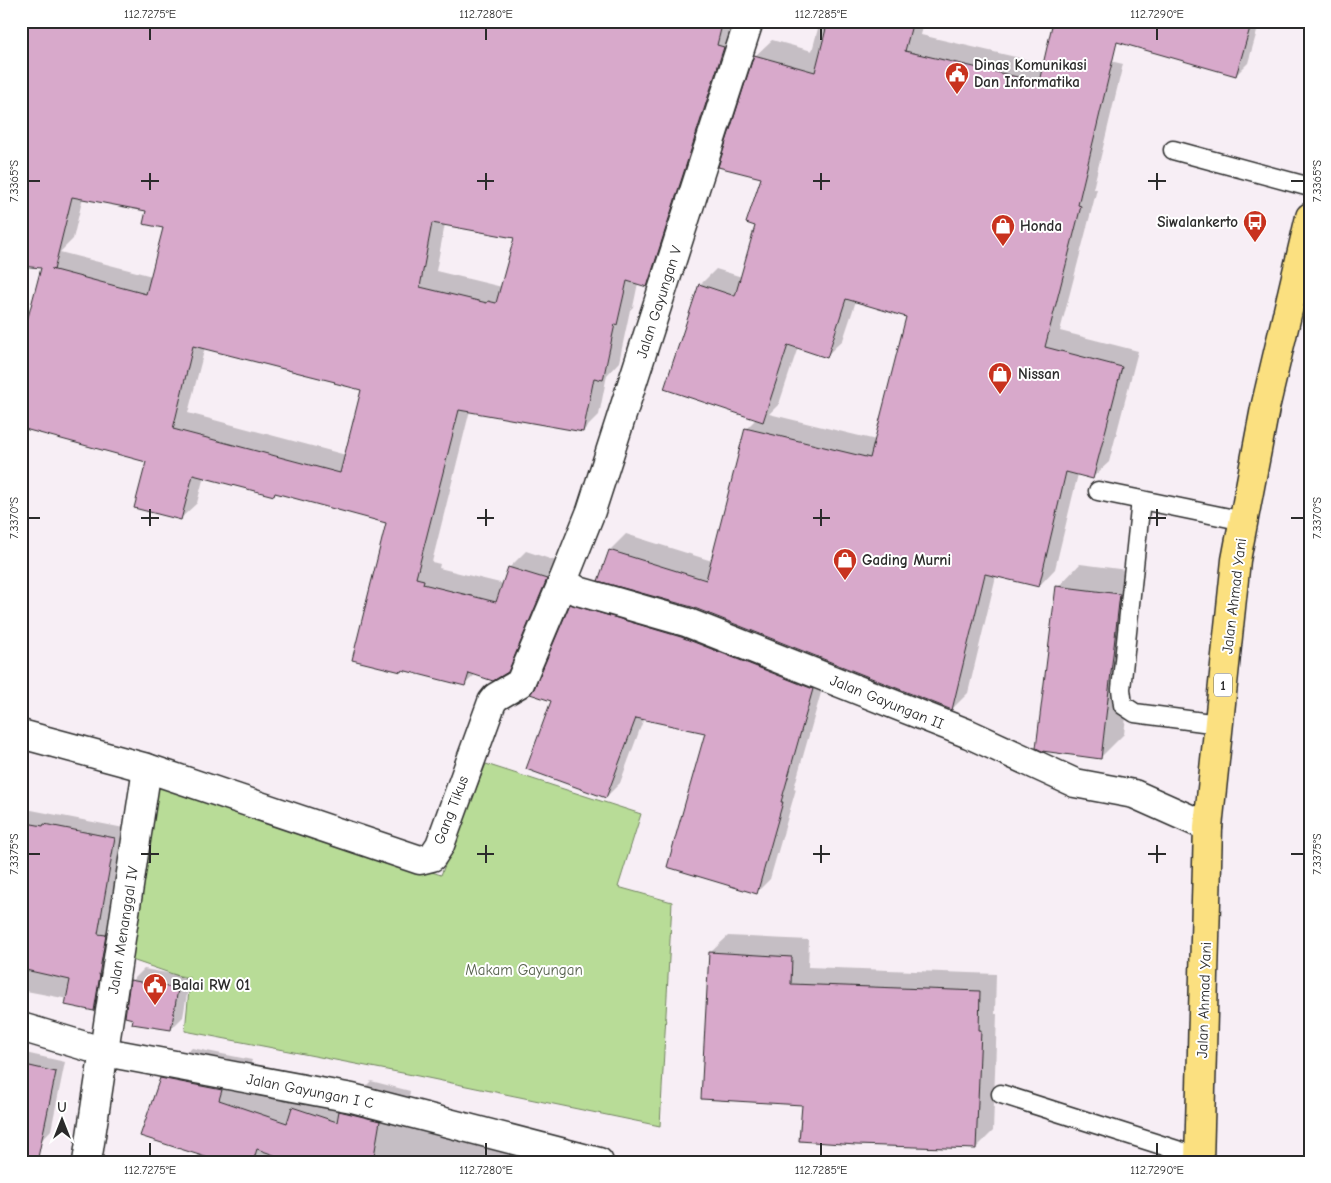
<svg xmlns="http://www.w3.org/2000/svg" width="1331" height="1183" font-family="'Comic Neue',sans-serif">
<style>
.green{fill:#b8dc97;stroke:#728461}
.shadow{fill:#0003;fill-rule:evenodd}
.building{fill:#d8a9cb;stroke:#2b2b2b;fill-rule:evenodd}
.lines{fill:none;stroke-linecap:round;stroke-linejoin:round}
.service-casing{stroke:#2b2b2b;stroke-width:21}
.minor-casing{stroke:#2b2b2b;stroke-width:31}
.trunk-casing{stroke:#2b2b2b;stroke-width:31}
.service{stroke:#fff;stroke-width:18}
.minor{stroke:#fff;stroke-width:28}
.trunk{stroke:#fbe080;stroke-width:28}
.ticks{fill:none;stroke:#2b2b2b;stroke-width:2}
.labels{text-anchor:middle;stroke-width:4;stroke-linejoin:round;paint-order:stroke}
.shield{fill:#fff;stroke:#6b6b6b;stroke-width:1}
.shield-label{font-size:14px;font-weight:bold;fill:#2b2b2b}
.poi-label{font-size:15px;font-weight:bold;fill:#2b2b2b;stroke:#fff;text-anchor:start}
.street-label{font-size:15px;fill:#2b2b2b;stroke:#fff}
.park-label{font-size:15px;fill:#55604b;stroke:#fff}
.neatline{fill:none;stroke:#2b2b2b;stroke-width:2}
.ticks-label{font-size:12px;text-anchor:middle;fill:#2b2b2b}
</style>
<rect width="100%" height="100%" fill="#f7eef5"/>
<filter id="ink" filterUnits="userSpaceOnUse"><feTurbulence type="fractalNoise" baseFrequency=".02" numOctaves="2"/><feDisplacementMap in="SourceGraphic" scale="10" xChannelSelector="R" yChannelSelector="G"/><feConvolveMatrix kernelMatrix="1 2 1 2 8 2 1 2 1" color-interpolation-filters="sRGB"/></filter>
<g filter="url(#ink)">
<!-- green -->
<polygon class="green" points="486,764 641,814 618,887 672,902 660,1126 418,1076 185,1031 190,980 132,960 159,783 441,875"/>
<!-- shadow -->
<g class="shadow">
<path d="M21 21H735L663 269 647 285 638 283 633 307 630 310 619 362 607 375 599 415 583 431 470 410 432 562 440 564 439 568 504 584 510 567 526 551 562 563 524 654 507 671 476 674 465 684 387 522 276 492 274 495 204 476 197 503 180 519 148 461 21 349 56 255ZM83 197 148 210 165 227 152 276 60 252 73 239ZM445 224 515 237 502 287 436 271ZM205 347 362 389 346 455 188 413Z"/>
<path d="M820 21H924L921 35 1045 64 1060 49 1123 64 1093 189H1097L1060 331 1138 351 1109 462 1092 478 1078 474 1055 569 1039 586 996 576 968 693 952 709 692 606 600 580 610 550 626 534 712 561 746 429 757 418 700 285 716 269 742 277 757 225 762 177 755 56 772 40 812 51ZM856 301 907 317 876 440 769 414 779 404 798 347 826 356 843 340Z"/>
<polygon points="1098,21 1260,21 1248,63 1236,75"/>
<polygon points="1080,564 1143,572 1124,734 1101,757 1058,587"/>
<polygon points="585,591 826,675 794,788 796,789 770,879 757,892 707,732 644,718 620,783 606,797 553,700 571,605"/>
<polygon points="21,808 124,828 108,924 115,925 104,999 94,1009 68,999 21,990"/>
<polygon points="728,936 809,940 808,967 996,974 995,1014 997,1014 993,1131 976,1148 803,1103 710,953"/>
<polygon points="144,969 190,977 183,1017 171,1029 134,1018 132,981"/>
<polygon points="192,1048 252,1060 249,1069 311,1090 324,1077 362,1090 371,1081 410,1091 405,1120 575,1162 219,1162 220,1160 161,1079"/>
<polygon points="21,1052 65,1062 51,1130 21,1162"/>
</g>
<!-- building -->
<g class="building">
<path d="M21 21H690L721 29 717 45 724 47 647 287 627 281 617 325 615 324 603 380 594 378 583 432 459 410 416 578 424 580 423 584 496 602 508 567 547 579 508 672 493 681 469 673 465 686 402 670 401 672 352 660 386 523 275 493 274 496 193 475 181 520 134 508 146 462 21 428V344L41 268 21 266ZM72 197 146 211 143 224 163 228 146 294 51 269 54 270ZM432 223 514 238 496 303 488 301 487 303 420 287ZM193 346 335 382 334 383 361 390 340 473 173 429Z"/>
<polygon points="828,21 913,21 905,51 1039,82 1053,21 1252,21 1236,76 1117,42 1078,205 1081,206 1045,347 1122,367 1093,479 1066,472 1039,587 985,574 952,710 692,607 598,581 609,550 706,580 745,428 870,458 906,317 846,299 827,358 788,345 763,422 664,389 699,284 735,296 755,226 746,223 761,178 718,167 754,55 815,72"/>
<polygon points="1056,586 1120,594 1101,759 1042,751 1036,748"/>
<polygon points="570,604 681,637 813,689 781,802 783,802 757,894 667,867 705,733 636,718 606,798 526,769 551,701 530,694 534,689"/>
<polygon points="21,822 43,826 44,824 115,838 98,934 106,935 99,975 100,975 94,1011 65,1005 70,980 21,969"/>
<polygon points="709,952 792,957 791,984 980,991 979,1030 981,1030 976,1149 856,1145 799,1141 802,1105 701,1099"/>
<polygon points="130,980 178,989 171,1030 132,1024 133,1019 125,1017"/>
<polygon points="21,1064 56,1072 37,1162 21,1162"/>
<polygon points="160,1078 222,1090 219,1100 287,1123 292,1107 337,1122 339,1111 380,1121 373,1162 294,1162 257,1149 253,1162 221,1162 140,1136"/>
</g>
<g class="lines">
<!-- service casing -->
<g class="service-casing">
<g id="service">
<polyline points="1173,150 1310,187"/>
<polyline points="1098,491 1244,521"/>
<polyline points="1141,500 1121,689 1123,705 1135,713 1218,724"/>
<polyline points="1001,1094 1199,1157"/>
</g>
</g>
<!-- minor casing -->
<g class="minor-casing">
<g id="minor">
<polyline points="563,581 578,591 686,622 969,734 1075,783 1134,794 1208,827"/>
<polyline points="21,734 147,768 87,1162"/>
<polyline points="147,768 420,860 432,857 440,845 492,702 496,697 520,683 563,581 591,511 749,21"/>
<polyline points="21,1027 105,1052 352,1098 599,1162"/>
</g>
</g>
<!-- trunk casing -->
<g class="trunk-casing">
<polyline id="trunk" points="1199,1162 1208,827 1236,560 1265,408 1310,217"/>
</g>
<!-- service -->
<use href="#service" class="service"/>
<!-- minor -->
<use href="#minor" class="minor"/>
<!-- trunk -->
<use href="#trunk" class="trunk"/>
</g>
</g>
<!-- ticks -->
<path class="ticks" d="M150 28V40M486 28V40M821 28V40M1157 28V40M150 173V190M486 173V190M821 173V190M1157 173V190M28 181H40M141 181H159M477 181H494M813 181H830M1148 181H1166M1291 181H1304M150 509V526M486 509V526M821 509V526M1157 509V526M28 518H40M141 518H159M477 518H494M813 518H830M1148 518H1166M1291 518H1304M150 845V863M486 845V863M821 845V863M1157 845V863M28 854H40M141 854H159M477 854H494M813 854H830M1148 854H1166M1291 854H1304M150 1143V1156M486 1143V1156M821 1143V1156M1157 1143V1156"/>
<!-- icons -->
<defs>
<g id="civic-pin" transform="scale(1.25)"><path d="M0 17L-7.5 6A9.5 9.5 0 1 1 7.5 6Z" fill="#c8321e" stroke="#fff"/><path d="M-.6-6.5H3V-4.5H.6V-3L4-1V1h2V6H-6V1h2V-1L-.6-3ZM-1.2 2.5V6h2.4V2.5Z" fill="#fff"/></g>
<g id="bus-pin" transform="scale(1.25)"><path d="M0 17L-7.5 6A9.5 9.5 0 1 1 7.5 6Z" fill="#c8321e" stroke="#fff"/><path d="M-5-6H5V4H4V6H2V4H-2V6H-4V4H-5ZM-3.5-4V0h7V-4ZM-3.5 1.2v1.5H-2V1.2ZM2 1.2v1.5H3.5V1.2Z" fill="#fff"/></g>
<g id="shop-pin" transform="scale(1.25)"><path d="M0 17L-7.5 6A9.5 9.5 0 1 1 7.5 6Z" fill="#c8321e" stroke="#fff"/><path d="M-5-2.5h2.3a2.7 3.5 0 0 1 5.4 0H5L5.5 6h-11ZM-1.5-2.5h3a1.5 2.3 0 0 0-3 0Z" fill="#fff"/></g>
</defs>
<g fill-rule="evenodd">
<use href="#civic-pin" x="957" y="74"/>
<use href="#bus-pin" x="1255" y="222"/>
<use href="#shop-pin" x="1003" y="226"/>
<use href="#shop-pin" x="1000" y="374"/>
<use href="#shop-pin" x="845" y="560"/>
<use href="#civic-pin" x="155" y="985"/>
</g>
<g class="labels">
<!-- shield labels -->
<rect class="shield" x="1214" y="673.5" width="18" height="23" rx="4"/>
<g class="shield-label">
<text x="1223" y="690">1</text>
</g>
<!-- poi labels -->
<g class="poi-label">
<text x="974" y="70">Dinas Komunikasi<tspan x="974" dy="17">Dan Informatika</tspan></text>
<text x="1238" y="227" text-anchor="end">Siwalankerto</text>
<text x="1020" y="231">Honda</text>
<text x="1018" y="379">Nissan</text>
<text x="862" y="565">Gading Murni</text>
<text x="172" y="990">Balai RW 01</text>
</g>
<!-- street labels -->
<g class="street-label">
<text transform="translate(659 302) rotate(-72)" y="5">Jalan Gayungan V</text>
<text transform="translate(1234 596) rotate(-83)" y="5">Jalan Ahmad Yani</text>
<text transform="translate(887 702) rotate(22)" y="5">Jalan Gayungan II</text>
<text transform="translate(451 810) rotate(-69)" y="5">Gang Tikus</text>
<text transform="translate(123 930) rotate(-81)" y="5">Jalan Menanggal IV</text>
<text transform="translate(1204 1000) rotate(-88)" y="5">Jalan Ahmad Yani</text>
<text transform="translate(310 1091) rotate(11)" y="5">Jalan Gayungan I C</text>
</g>
<!-- park labels -->
<g class="park-label">
<text x="524" y="975">Makam Gayungan</text>
</g>
</g>
<!-- margin -->
<rect width="1331" height="1183" fill="none" stroke="#fff" stroke-width="55"/>
<!-- north arrow -->
<g transform="translate(62 1120)" stroke="#ffffff" stroke-width="4" paint-order="stroke">
<path d="M0-4L9 19L0 12L-9 19Z" fill="#2b2b2b"/>
<text y="-8" font-size="14" font-weight="bold" text-anchor="middle" fill="#2b2b2b">U</text>
</g>
<rect x="28" y="28" width="1276" height="1128" class="neatline"/>
<g class="ticks-label">
<text x="150" y="18">112.7275°E</text>
<text x="486" y="18">112.7280°E</text>
<text x="821" y="18">112.7285°E</text>
<text x="1157" y="18">112.7290°E</text>
<text transform="translate(14 181) rotate(-90)" y="4">7.3365°S</text>
<text transform="translate(1317 181) rotate(-90)" y="4">7.3365°S</text>
<text transform="translate(14 518) rotate(-90)" y="4">7.3370°S</text>
<text transform="translate(1317 518) rotate(-90)" y="4">7.3370°S</text>
<text transform="translate(14 854) rotate(-90)" y="4">7.3375°S</text>
<text transform="translate(1317 854) rotate(-90)" y="4">7.3375°S</text>
<text x="150" y="1174">112.7275°E</text>
<text x="486" y="1174">112.7280°E</text>
<text x="821" y="1174">112.7285°E</text>
<text x="1157" y="1174">112.7290°E</text>
</g>
</svg>
